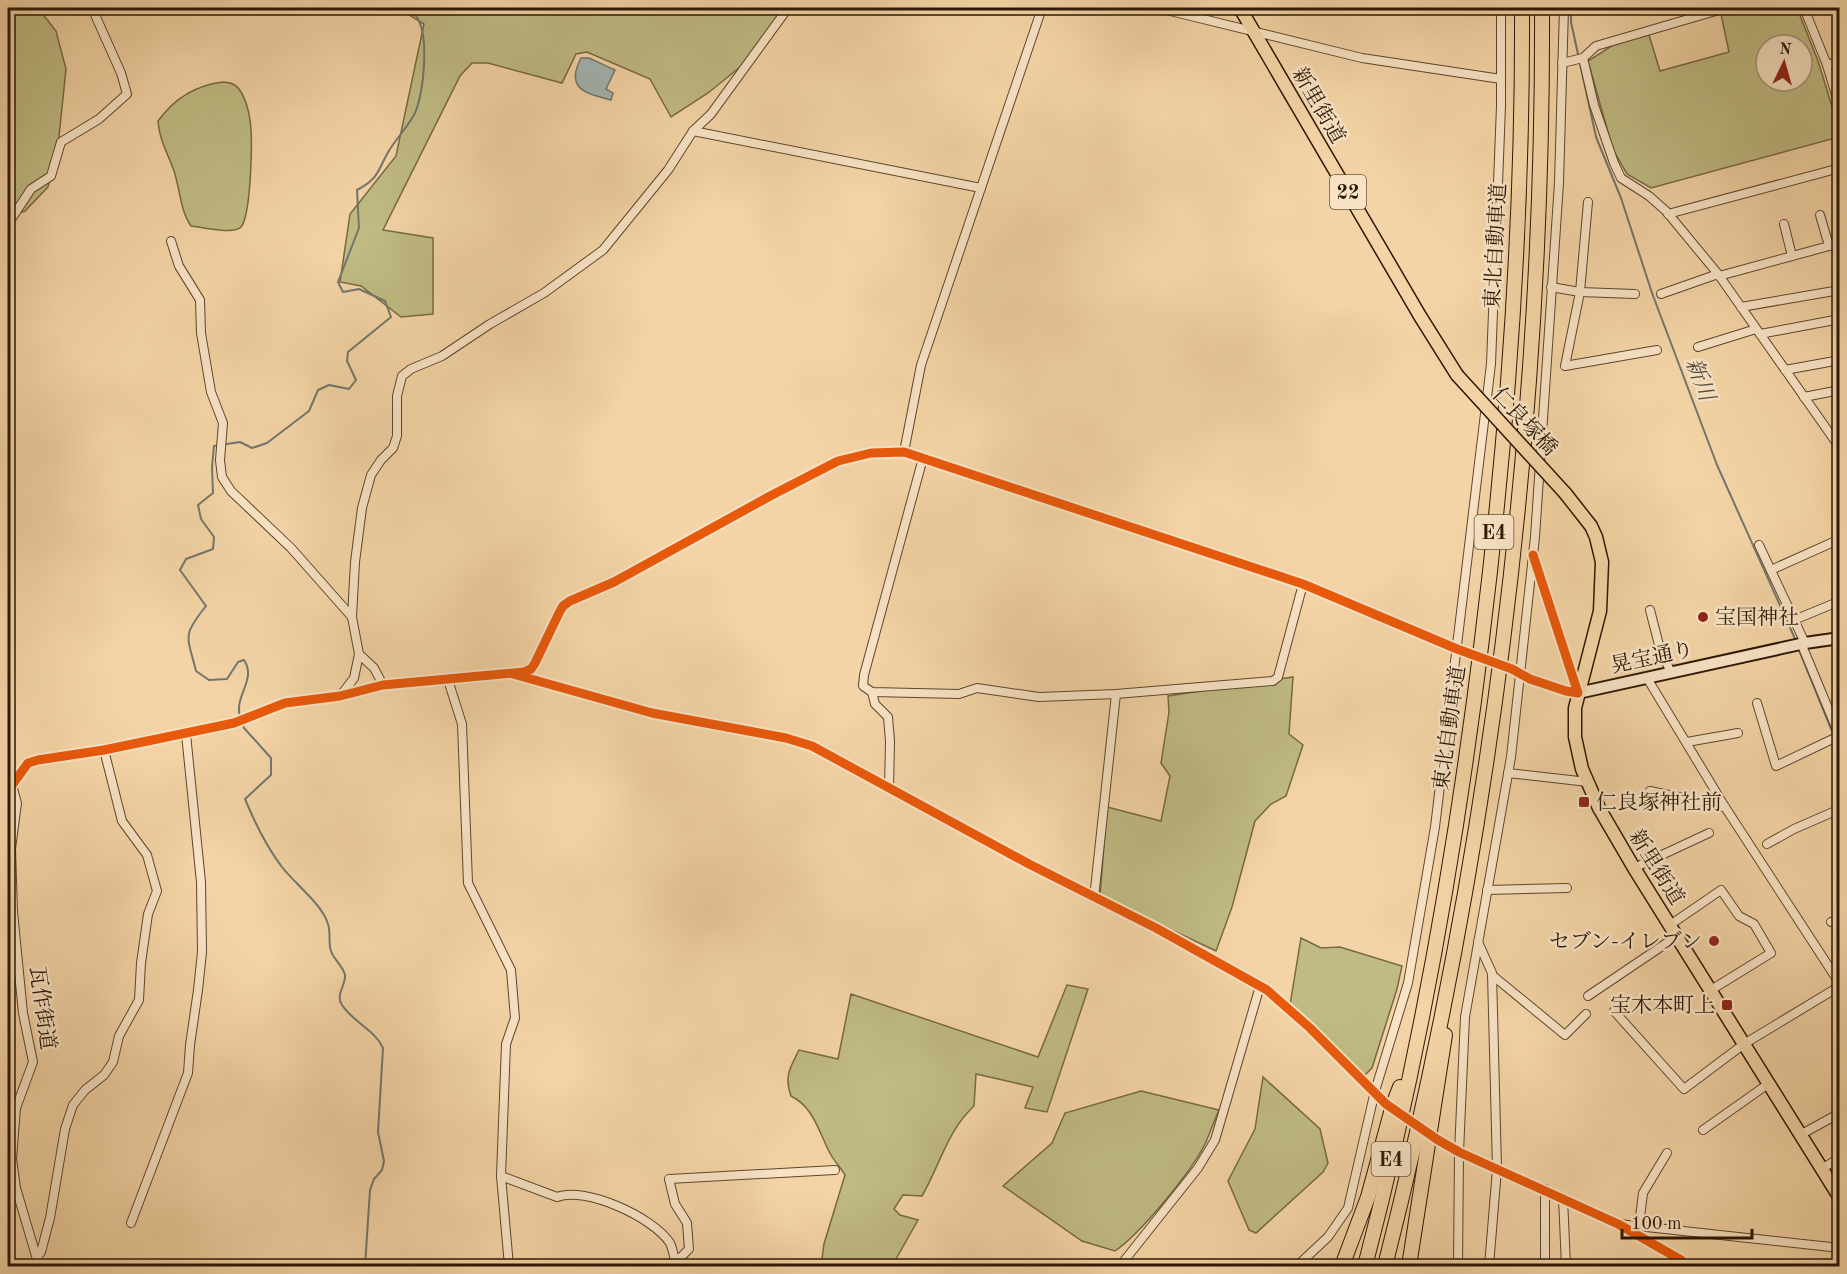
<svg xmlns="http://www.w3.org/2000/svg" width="1847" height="1274" font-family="'Old Standard TT','Noto Serif JP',serif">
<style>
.green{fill:#c0bb83;stroke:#766944;stroke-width:1.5;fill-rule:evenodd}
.water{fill:#a2b5b4;stroke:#72766e;stroke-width:1.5}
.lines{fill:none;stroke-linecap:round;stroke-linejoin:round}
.stream{stroke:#72766e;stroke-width:2}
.street-tunnel{stroke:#ccae86;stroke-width:8;stroke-dasharray:8 4;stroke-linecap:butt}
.street-casing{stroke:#5d462c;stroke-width:10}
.secondary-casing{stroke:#2b1704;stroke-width:14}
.primary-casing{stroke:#2b1704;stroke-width:15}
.highway-casing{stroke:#2b1704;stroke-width:16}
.street{stroke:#f8e3c5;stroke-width:8}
.secondary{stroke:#f8e3c5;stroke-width:10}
.primary{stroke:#f4d4a6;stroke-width:12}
.highway{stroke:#f4d4a6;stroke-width:14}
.primary-bridge-casing{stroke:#2b1704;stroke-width:15;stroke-linecap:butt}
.primary-bridge{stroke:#f4d4a6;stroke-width:12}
.cycleway-casing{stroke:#f8e3c5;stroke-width:13}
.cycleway{stroke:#e8590c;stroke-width:9}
.poi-dot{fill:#8f2418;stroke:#f8e3c5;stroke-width:2}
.labels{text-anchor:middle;stroke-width:5;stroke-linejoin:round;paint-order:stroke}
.shield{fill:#f8e3c5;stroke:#68543e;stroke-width:1.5}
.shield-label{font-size:20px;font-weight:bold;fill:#2b1704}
.street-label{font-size:21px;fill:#2b1704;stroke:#f8e3c5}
.poi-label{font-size:21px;fill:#2b1704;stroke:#f8e3c5;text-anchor:start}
.water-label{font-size:22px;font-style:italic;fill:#554e42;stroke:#f8e3c5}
</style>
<rect width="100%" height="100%" fill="#f4d4a6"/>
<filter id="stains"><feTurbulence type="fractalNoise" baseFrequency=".00333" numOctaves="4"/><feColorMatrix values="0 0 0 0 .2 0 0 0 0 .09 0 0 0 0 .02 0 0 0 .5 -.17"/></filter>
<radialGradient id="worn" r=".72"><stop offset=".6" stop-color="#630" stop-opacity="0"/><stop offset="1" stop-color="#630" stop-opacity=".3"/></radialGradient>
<!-- green -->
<g class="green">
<polygon points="8,8 38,8 56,31 66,69 58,146 48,187 25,211 8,217"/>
<polygon points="398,8 789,8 745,63 708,93 671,117 650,79 587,52 576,54 562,83 488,63 472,63 460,76 383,230 433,238 433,314 401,317 361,286 340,282 350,214 396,156 424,24"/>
<path d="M1744 8H1797L1818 61 1839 129V137L1651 188 1627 174 1613 150 1588 61 1621 40 1649 35 1660 71 1729 52 1721 14ZM1766 45H1802V81H1766Z"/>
<path d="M223 82C230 83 235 83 239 89 247 100 250 117 251 129 252 146 251 215 241 227 233 235 202 227 191 226 180 210 180 189 174 171 168 154 159 139 158 121 174 99 196 85 223 82Z"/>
<polygon points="1293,677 1289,734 1303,745 1286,796 1271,804 1255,821 1232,907 1216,951 1100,896 1107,807 1161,821 1170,776 1161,763 1169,712 1168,696"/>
<polygon points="1301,938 1321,948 1340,947 1402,966 1397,989 1372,1068 1365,1075 1290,1005"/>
<path d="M1067 985 1088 989 1047 1112 1025 1108 1033 1087 976 1074 974 1106C947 1131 940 1165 922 1196L903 1195 894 1209 900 1215 918 1220 892 1266H821L824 1244 845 1175C841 1168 835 1162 831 1155 819 1134 815 1108 791 1096 784 1076 790 1068 799 1050L838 1059 851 994 1038 1057Z"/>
<polygon points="1263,1077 1320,1129 1328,1163 1323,1172 1256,1233 1249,1230 1228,1181 1255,1129"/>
<path d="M1141 1091 1219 1110C1214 1121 1210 1133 1205 1144 1191 1172 1141 1233 1115 1251L1082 1241 1003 1186 1052 1143 1065 1113Z"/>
</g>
<!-- water -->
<path class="water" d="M581 58H589L615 70 606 89 613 93 611 100C585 93 565 89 581 58Z"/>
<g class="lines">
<!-- stream -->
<g class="stream">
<polyline points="1571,8 1571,22 1596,137 1621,198 1652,293 1717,465 1796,641"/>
<polyline points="1799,650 1834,736"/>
<path d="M240 717C234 695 257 680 244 660L238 662 227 679 209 680 196 671C187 635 182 636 206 606L180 570 186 559 213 549 214 537 201 519 198 505 213 493 212 467 214 446 240 442 252 448 267 443 309 411 318 390 329 385 349 389 356 380 347 361 348 352 391 317 385 301 359 289 343 292 338 282 359 228 357 190C381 177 377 170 390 149 398 137 407 127 414 115 424 96 430 34 416 16 414 13 408 10 405 8"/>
<path d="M242 723 244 728 271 758V775L245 799C255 823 266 846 282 867 295 884 322 904 328 924 331 933 328 943 331 951 334 960 343 966 345 975 346 985 335 995 342 1005 353 1022 375 1030 383 1048L378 1132 384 1161 382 1170 374 1179 370 1190 365 1266"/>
<polyline points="1836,741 1840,750"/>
</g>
<!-- street-tunnel -->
<polyline class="street-tunnel" points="1467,653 1512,669"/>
<!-- street casing -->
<g class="street-casing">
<g id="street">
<polyline points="1158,8 1362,58 1501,79"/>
<polyline points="1804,8 1827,65 1840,108"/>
<polyline points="1583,58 1594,105 1614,163 1621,178 1649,196 1666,211 1718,274 1840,448"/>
<polyline points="1562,63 1583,58 1596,46 1726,8"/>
<polyline points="1827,65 1840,61"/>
<polyline points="693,131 981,188"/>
<polyline points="1588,202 1580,292 1635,294"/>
<polyline points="1668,214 1840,168"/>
<polyline points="1820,215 1829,246"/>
<polyline points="8,224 31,189 51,176 61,142 99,119 127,94 121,73 92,8"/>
<polyline points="1784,224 1792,256"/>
<polyline points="171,241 179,266 200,300 201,333 211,392 223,423 220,460 222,477 231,491 291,548 352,617"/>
<polyline points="1719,276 1840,243"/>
<polyline points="1551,287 1580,292 1565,366 1657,350"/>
<polyline points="1661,294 1718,274"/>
<polyline points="1741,307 1840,290"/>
<polyline points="1760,334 1840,319"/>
<polyline points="1698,347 1756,329"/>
<polyline points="1785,370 1840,360"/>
<polyline points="1804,397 1840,390"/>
<polyline points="904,452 921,365 1042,8"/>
<polyline points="923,458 864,675 863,686 872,692 959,694 977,688 1039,697 1116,694 1273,681 1278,677 1303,584"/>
<polyline points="1835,541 1840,553"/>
<polyline points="1759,545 1805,643"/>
<polyline points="1771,570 1840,539"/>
<polyline points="1650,610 1659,645 1671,673"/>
<polyline points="1794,620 1840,601"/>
<polyline points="1801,643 1840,737"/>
<path d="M1512 669C1533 680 1554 690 1578 693L1534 559"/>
<polyline points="514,674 652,713 786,738 812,746 1029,864 1156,928 1267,990 1310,1028 1386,1104"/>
<polyline points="1647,678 1725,807 1840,984"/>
<polyline points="448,680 462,724 468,883 511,970 515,1018 506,1044 501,1176 509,1266"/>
<polyline points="383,685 374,668 359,654 352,617 355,562 362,508 371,475 381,460 393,448 397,436 397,396 402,376 411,369 442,356 490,324 544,293 603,250 668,170 693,131 711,114 788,8"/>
<polyline points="872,692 875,704 888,717 890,741 889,789"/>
<polyline points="341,695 354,678 359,654"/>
<polyline points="1757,703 1776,766 1839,736"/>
<polyline points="1687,742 1738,733"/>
<polyline points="1508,773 1588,782"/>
<polyline points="12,785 28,763 38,760 104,750 234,723 285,703 340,696 383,685 524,672 531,669 535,663 559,613 563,606 570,601 614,582 772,495 838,461 871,453 904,452 1303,584 1467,653"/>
<polyline points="12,785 17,803 11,849 13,912 23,1013 33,1062 16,1108 12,1159 16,1188 39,1266"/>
<polyline points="1650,791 1725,807"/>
<polyline points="1767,844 1794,829 1840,809"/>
<polyline points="1634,868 1709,833"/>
<polyline points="1487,890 1567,888"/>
<polyline points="1094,898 1116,694"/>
<polyline points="1831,922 1840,919"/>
<polyline points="1670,925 1721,890 1739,916 1754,924 1771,953 1711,990"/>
<polyline points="1478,942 1492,973 1497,1169 1489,1266"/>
<polyline points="1492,975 1565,1035 1586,1014"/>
<polyline points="1588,996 1677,936"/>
<polyline points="1614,1011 1684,1089 1744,1044 1840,986"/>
<polyline points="1703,1130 1768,1084"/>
<polyline points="1800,1135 1840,1113"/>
<polyline points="1438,1140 1459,1152 1618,1224 1681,1260 1687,1266"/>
<polyline points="1821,1169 1840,1158"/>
<path d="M501 1176 557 1197C585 1186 653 1217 670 1243 673 1249 674 1259 677 1266"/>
<polyline points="1563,1198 1566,1266"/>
<polyline points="131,1223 188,1073 190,1045 198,990 202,952 201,882 186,734"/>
<polyline points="1619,1224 1840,1248"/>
<polyline points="1639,1225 1643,1193 1667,1153"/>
<polyline points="37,1257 41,1252 50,1218 65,1129 73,1105 85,1090 104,1075 113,1062 119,1036 139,1000 141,963 148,914 157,891 147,855 122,821 104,750"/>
<polyline points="676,1262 689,1249 687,1223 675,1204 669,1179 835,1170"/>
<polyline points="1120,1266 1198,1168 1215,1140 1260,986"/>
<polyline points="1297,1266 1328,1237 1348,1208 1375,1091 1408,983 1435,827 1491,364 1501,106 1501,8"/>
<polyline points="1458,1266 1459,1152 1465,1017 1511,757 1535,537 1559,183 1564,8"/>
<polyline points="1545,1266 1545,1189"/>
</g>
</g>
<!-- secondary casing -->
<g class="secondary-casing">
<polyline id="secondary" points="1578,693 1805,643 1840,638"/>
</g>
<!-- primary casing -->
<g class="primary-casing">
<g id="primary">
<polyline points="1240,8 1420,316 1457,375"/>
<polyline points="1565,493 1591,526 1596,537 1602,562 1600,611 1575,708 1575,737 1582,769 1599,808 1634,868 1840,1198"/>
</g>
</g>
<!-- highway casing -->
<g class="highway-casing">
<g id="highway">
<polyline points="1342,1266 1368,1197 1393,1105 1400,1087"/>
<path d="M1365 1266C1419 1061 1456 850 1482 639 1508 430 1523 218 1522 8"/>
<path d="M1385 1266C1488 860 1544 427 1542 8"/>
<polyline points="1409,1266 1445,1035"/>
</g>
</g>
<!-- street -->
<use href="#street" class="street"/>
<!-- secondary -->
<use href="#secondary" class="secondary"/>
<!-- primary -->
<use href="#primary" class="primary"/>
<!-- highway -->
<use href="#highway" class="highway"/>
<!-- primary-bridge casing -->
<g class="primary-bridge-casing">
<polyline id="primary-bridge" points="1457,375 1565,493"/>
</g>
<!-- primary-bridge -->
<use href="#primary-bridge" class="primary-bridge"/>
<!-- cycleway casing -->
<g class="cycleway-casing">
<g id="cycleway">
<polyline points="513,674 652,713 786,738 812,746 1029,864 1156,928 1267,990 1310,1028 1386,1104 1438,1140 1459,1152 1618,1224 1681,1260 1687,1266"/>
<polyline points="12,785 28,763 38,760 104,750 234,723 285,703 340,696 383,685 524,672 531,669 535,663 559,613 563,606 570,601 614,582 772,495 838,461 871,453 904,452 1303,584 1457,649 1512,669 1530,679 1566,691 1578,693 1533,555"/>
</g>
</g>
<!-- cycleway -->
<use href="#cycleway" class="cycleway"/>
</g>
<!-- markers -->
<g class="poi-dot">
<circle cx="1703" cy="617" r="6"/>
<rect x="1578" y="796" width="12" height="12" rx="3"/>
<circle cx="1714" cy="941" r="6"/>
<rect x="1721" y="999" width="12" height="12" rx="3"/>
</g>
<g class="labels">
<!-- shield labels -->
<g class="shield">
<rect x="1330" y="175" width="36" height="34" rx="4.5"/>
<rect x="1474.5" y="515" width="39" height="34" rx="4.5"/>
<rect x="1371.5" y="1142" width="39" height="34" rx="4.5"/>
</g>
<g class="shield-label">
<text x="1348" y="199">22</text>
<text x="1494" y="539">E4</text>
<text x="1391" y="1166">E4</text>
</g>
<!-- street labels -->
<g class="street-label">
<text transform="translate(1319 105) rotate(60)" y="7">新里街道</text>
<text transform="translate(1495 246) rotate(-87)" y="7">東北自動車道</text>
<text transform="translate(1525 421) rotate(47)" y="7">仁良塚橋</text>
<text transform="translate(1652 657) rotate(-12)" y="7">晃宝通り</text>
<text transform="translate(1449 728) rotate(-82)" y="7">東北自動車道</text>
<text transform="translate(1657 867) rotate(58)" y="7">新里街道</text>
<text transform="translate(43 1008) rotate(82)" y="7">瓦作街道</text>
</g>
<!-- poi labels -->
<g class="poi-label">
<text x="1715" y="624">宝国神社</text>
<text x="1596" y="809">仁良塚神社前</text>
<text x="1702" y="948" text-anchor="end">セブン-イレブン</text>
<text x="1715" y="1012" text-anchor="end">宝木本町上</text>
</g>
<!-- water labels -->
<g class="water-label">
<text transform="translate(1701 379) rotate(69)" y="8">新川</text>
</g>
</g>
<!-- margin -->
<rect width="1847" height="1274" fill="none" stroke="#f4d4a6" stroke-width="30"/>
<rect x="9" y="9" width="1829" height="1256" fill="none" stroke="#2b1704" stroke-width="3"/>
<rect x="15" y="15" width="1817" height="1244" fill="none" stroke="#2b1704" stroke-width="1.5"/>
<!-- north arrow -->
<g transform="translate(1784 63) rotate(5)"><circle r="28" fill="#f8e3c5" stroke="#a69178" stroke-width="1.5"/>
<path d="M0-4.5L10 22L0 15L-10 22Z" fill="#8f2418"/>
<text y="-9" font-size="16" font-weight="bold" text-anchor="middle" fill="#2b1704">N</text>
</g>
<!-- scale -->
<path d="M1622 1229v9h130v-9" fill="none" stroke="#2b1704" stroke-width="3"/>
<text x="1631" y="1229" font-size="18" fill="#2b1704" stroke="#f8e3c5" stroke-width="4.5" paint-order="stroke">100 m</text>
<rect width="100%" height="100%" filter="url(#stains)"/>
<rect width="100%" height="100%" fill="url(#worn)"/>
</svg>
